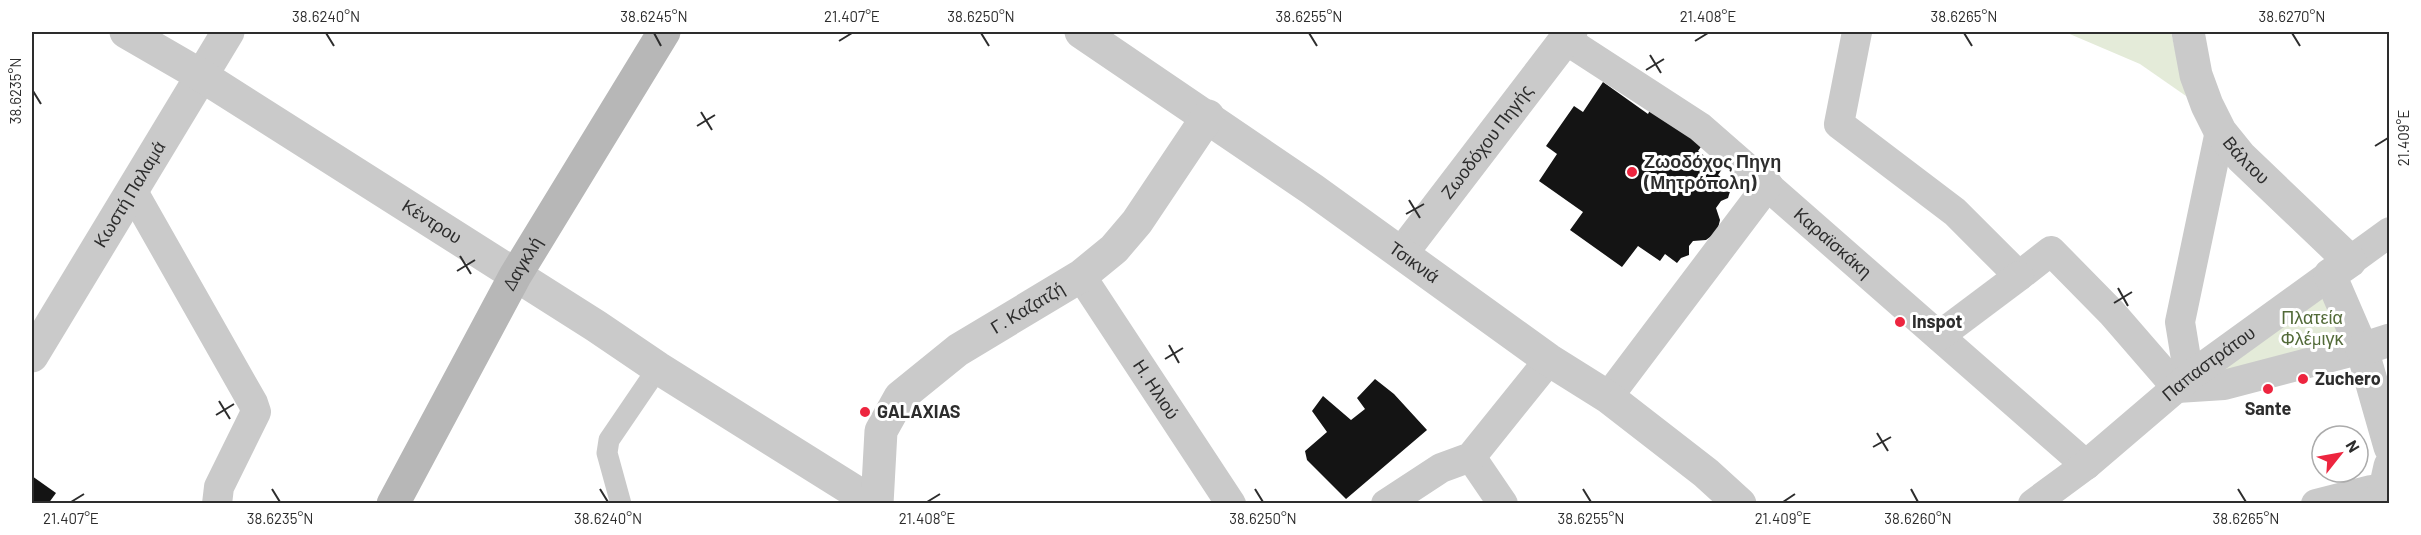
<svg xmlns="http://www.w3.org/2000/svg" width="2421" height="535" font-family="Barlow,sans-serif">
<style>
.green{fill:#e4ebd9}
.building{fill:#141414}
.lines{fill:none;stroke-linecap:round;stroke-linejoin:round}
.service{stroke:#cacaca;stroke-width:21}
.pedestrian{stroke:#cacaca;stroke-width:30}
.minor{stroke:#cacaca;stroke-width:33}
.tertiary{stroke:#cacaca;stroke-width:33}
.secondary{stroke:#b7b7b7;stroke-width:33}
.ticks{fill:none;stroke:#2d2d2d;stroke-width:2}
.poi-dot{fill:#ed253f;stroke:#fff;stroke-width:2}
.labels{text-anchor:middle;stroke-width:6;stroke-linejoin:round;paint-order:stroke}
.street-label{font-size:18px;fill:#2d2d2d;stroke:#fff}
.poi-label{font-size:18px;font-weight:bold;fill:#2d2d2d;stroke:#fff;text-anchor:start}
.park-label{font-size:18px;fill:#526a38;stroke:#fff}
.neatline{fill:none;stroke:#2d2d2d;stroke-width:2}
.ticks-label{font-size:15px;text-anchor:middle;fill:#2d2d2d}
</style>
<rect width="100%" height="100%" fill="#fff"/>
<!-- green -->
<g class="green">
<polygon points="2065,32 2171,32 2186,96 2140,64"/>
<polygon points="2324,288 2346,345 2205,379"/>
</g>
<!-- building -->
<g class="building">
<polygon points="1603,82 1648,114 1651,108 1703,144 1698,151 1722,169 1718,175 1732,185 1728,198 1721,201 1716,208 1720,220 1717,232 1706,240 1693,241 1689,246 1689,255 1681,258 1677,263 1665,254 1660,261 1638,246 1622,267 1570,230 1583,212 1539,181 1557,154 1546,146 1574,106 1583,112"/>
<polygon points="1375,379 1394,394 1427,430 1346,499 1307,460 1305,451 1327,432 1312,411 1323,396 1351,420 1365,409 1357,398"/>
<polygon points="32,476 56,493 48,504 32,504"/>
</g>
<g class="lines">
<!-- service -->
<polyline class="service" points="621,504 607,453 609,440 658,368"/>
<!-- pedestrian -->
<g class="pedestrian">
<polyline points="1857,32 1839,124 1955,212 2019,276 2051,251 2112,313 2177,388 2224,385 2362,349"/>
<path id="s1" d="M1566 40 1700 127 2086 465"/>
<polyline points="132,190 253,403 256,412 219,487 217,504"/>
<polyline points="2350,261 2390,232"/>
<path id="s2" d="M1081 276 1231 504"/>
<polyline points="1939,336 2019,276"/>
<polyline points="2189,377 2180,322 2220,131"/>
<polyline points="1608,397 1768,185"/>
<polyline points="1471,457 1503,504"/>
<polyline points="1386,504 1441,468 1471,457 1549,360"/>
<path id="s3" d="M2033 504 2086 465 2189 377 2330 275"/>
<polyline points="2316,504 2371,490 2382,495 2390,491"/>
</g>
<!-- minor -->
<g class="minor">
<path id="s4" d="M2188 32 2196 75 2207 105 2220 131 2241 157 2350 261 2330 275 2362 349 2390 447"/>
<path id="s5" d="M1402 253 1571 32"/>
<polyline points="2362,349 2390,340"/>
<path id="s6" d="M32 356 228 32"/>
<polyline points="2379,504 2386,484 2390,466"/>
</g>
<!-- tertiary -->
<g class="tertiary">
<path id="s7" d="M126 32 202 76 596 326 658 368 875 504"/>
<path id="s8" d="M1081 32 1312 189 1549 360 1608 397 1706 473 1740 504"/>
<path id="s9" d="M877 504 881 431 900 397 958 350 1081 276 1114 249 1137 222 1208 116"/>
</g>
<!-- secondary -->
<path class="secondary" id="s10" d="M393 504 515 276 664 32"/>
</g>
<!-- ticks -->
<path class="ticks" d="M326 33 334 46M654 33 661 46M981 33 989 46M1309 33 1317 46M1964 33 1972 46M2292 33 2300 46M839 41 852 33M1695 41 1708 33M1650 55 1661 73M1646 70 1664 59M33 91 41 104M701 112 712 130M697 126 715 115M2375 146 2388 138M1409 200 1420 218M1406 214 1424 204M460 256 471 274M457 271 475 260M2118 288 2128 306M2114 303 2132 292M1169 345 1179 363M1165 359 1183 348M219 401 230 419M216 415 234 404M1877 433 1888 451M1873 447 1891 437M272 489 280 502M600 489 608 502M1255 489 1263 502M1583 489 1591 502M1911 489 1918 502M2238 489 2246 502M71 502 84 494M927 502 940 494M1783 502 1795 494"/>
<!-- markers -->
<g class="poi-dot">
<circle cx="1632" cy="172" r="6"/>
<circle cx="1900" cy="322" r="6"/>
<circle cx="2303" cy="379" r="6"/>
<circle cx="2268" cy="389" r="6"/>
<circle cx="865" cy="412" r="6"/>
</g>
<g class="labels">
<!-- street labels -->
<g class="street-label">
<text dy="6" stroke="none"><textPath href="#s5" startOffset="140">Ζωοδόχου Πηγής</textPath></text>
<text dy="6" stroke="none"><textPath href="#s4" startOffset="144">Βάλτου</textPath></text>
<text dy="6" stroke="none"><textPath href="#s6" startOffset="189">Κωστή Παλαμά</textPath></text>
<text dy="6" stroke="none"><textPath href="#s7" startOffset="360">Κέντρου</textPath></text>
<text dy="6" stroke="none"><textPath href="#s1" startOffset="336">Καραϊσκάκη</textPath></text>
<text dy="6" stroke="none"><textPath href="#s8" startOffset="405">Τσικνιά</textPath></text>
<text dy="6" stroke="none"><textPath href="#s10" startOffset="273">Δαγκλή</textPath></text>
<text dy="6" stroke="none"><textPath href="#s9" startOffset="268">Γ. Καζατζή</textPath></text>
<text dy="6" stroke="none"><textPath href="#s3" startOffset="225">Παπαστράτου</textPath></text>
<text dy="6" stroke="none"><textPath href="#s2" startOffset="136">Η. Ηλιού</textPath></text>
</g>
<!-- poi labels -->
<g class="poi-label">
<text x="1644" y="168">Ζωοδόχος Πηγη<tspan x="1644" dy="21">(Μητρόπολη)</tspan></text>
<text x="1912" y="328">Inspot</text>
<text x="2315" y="385">Zuchero</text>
<text x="2268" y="415" text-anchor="middle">Sante</text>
<text x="877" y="418">GALAXIAS</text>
</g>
<!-- park labels -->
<g class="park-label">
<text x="2312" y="324">Πλατεία<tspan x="2312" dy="21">Φλέμιγκ</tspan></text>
</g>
</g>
<!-- border -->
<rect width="2421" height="535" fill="none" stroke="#ffffff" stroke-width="66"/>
<!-- north arrow -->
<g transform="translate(2340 454) rotate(59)"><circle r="28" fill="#ffffff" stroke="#ababab" stroke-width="1.5"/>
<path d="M0-4.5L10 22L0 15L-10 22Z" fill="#ed253f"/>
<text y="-9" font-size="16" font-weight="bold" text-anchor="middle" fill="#2d2d2d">N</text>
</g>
<rect x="33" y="33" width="2355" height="469" class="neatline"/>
<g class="ticks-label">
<text x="326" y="22">38.6240°N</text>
<text x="654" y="22">38.6245°N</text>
<text x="852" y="22">21.407°E</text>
<text x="981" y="22">38.6250°N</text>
<text x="1309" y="22">38.6255°N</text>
<text x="1708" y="22">21.408°E</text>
<text x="1964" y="22">38.6265°N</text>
<text x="2292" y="22">38.6270°N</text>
<text transform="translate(16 91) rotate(-90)" y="5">38.6235°N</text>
<text transform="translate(2404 138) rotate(-90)" y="5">21.409°E</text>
<text x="71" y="524">21.407°E</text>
<text x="280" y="524">38.6235°N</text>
<text x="608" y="524">38.6240°N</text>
<text x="927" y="524">21.408°E</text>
<text x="1263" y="524">38.6250°N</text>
<text x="1591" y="524">38.6255°N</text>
<text x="1783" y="524">21.409°E</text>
<text x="1918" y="524">38.6260°N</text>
<text x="2246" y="524">38.6265°N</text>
</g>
</svg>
